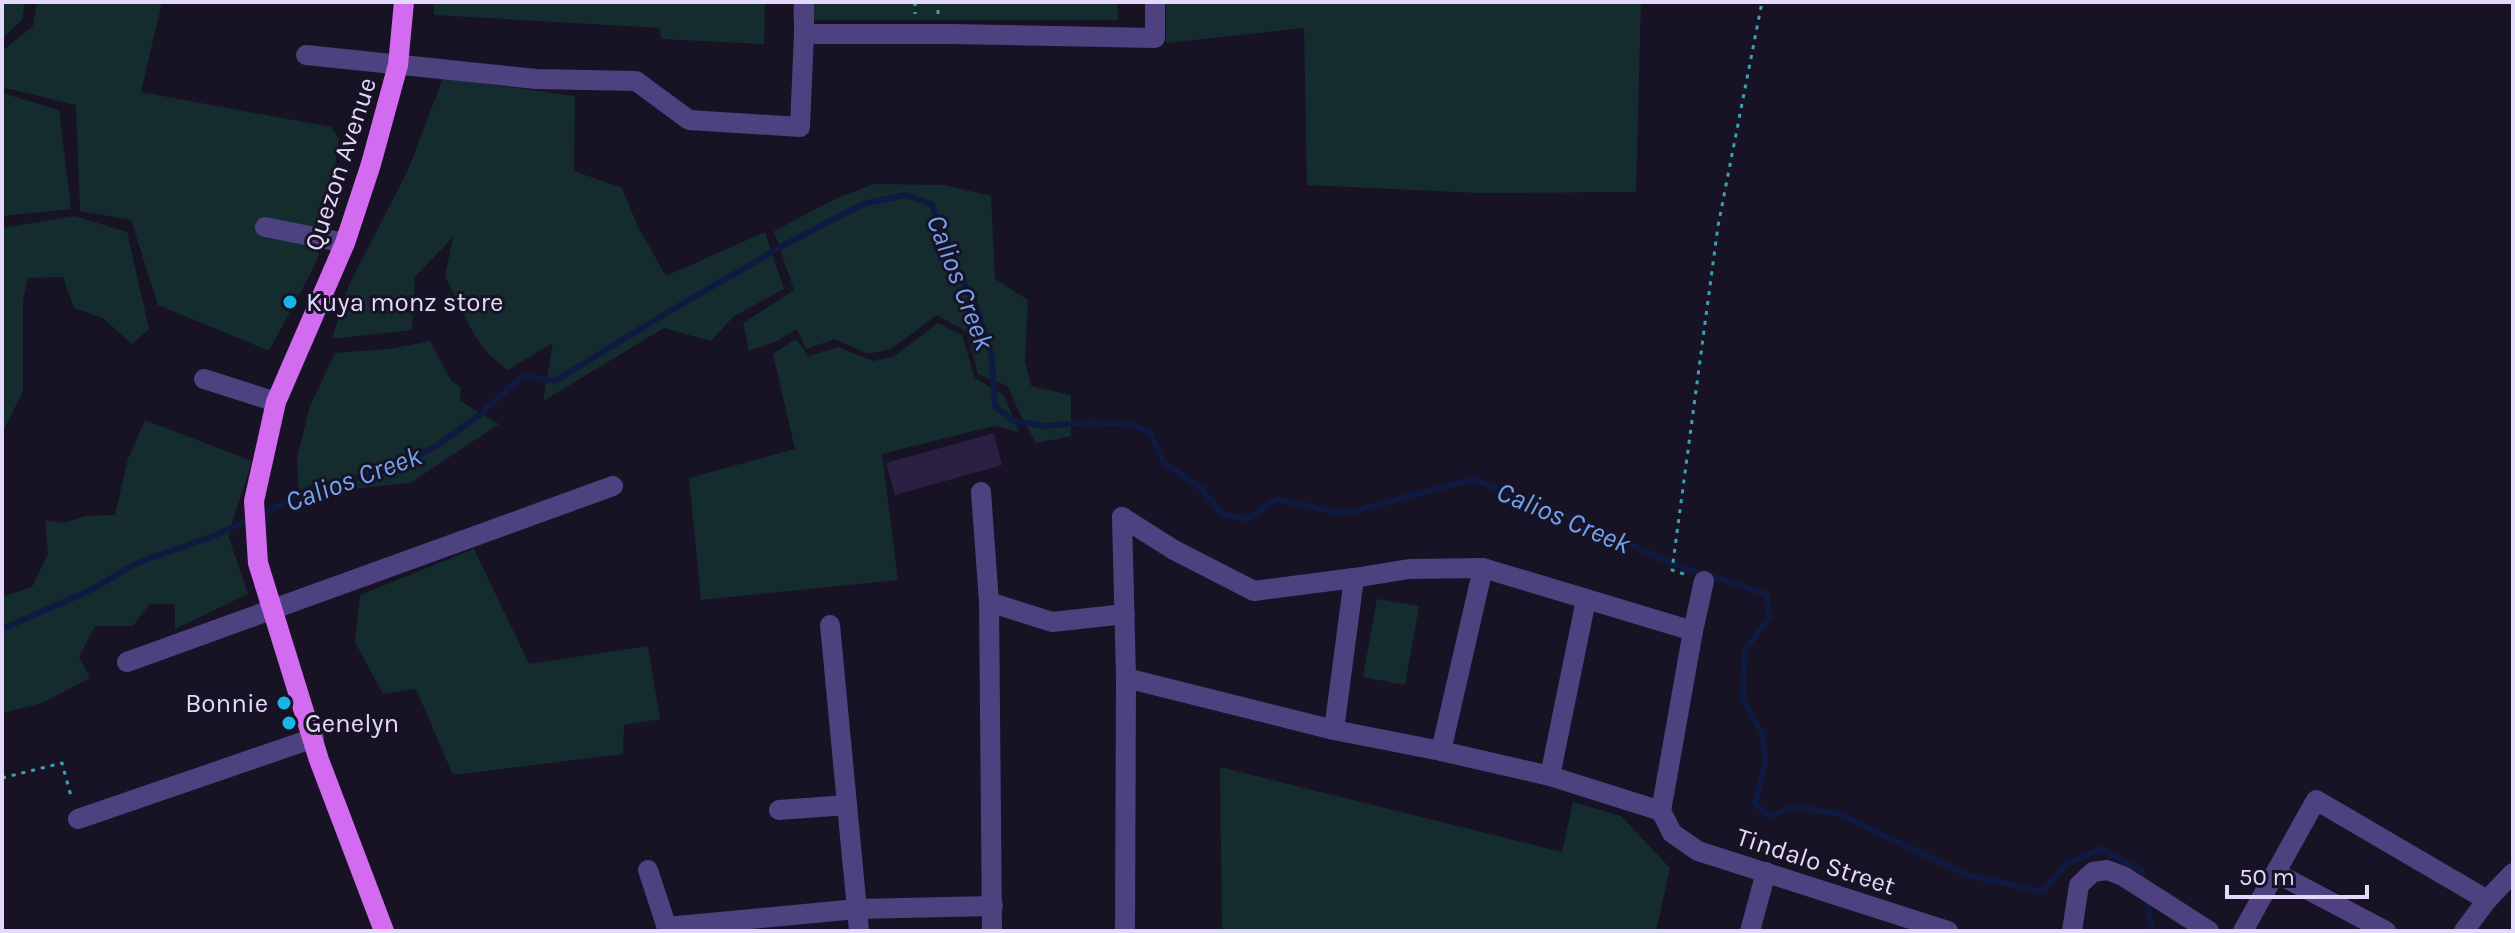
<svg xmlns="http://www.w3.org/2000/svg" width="2515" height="933" font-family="Karla,sans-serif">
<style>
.green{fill:#152c2f}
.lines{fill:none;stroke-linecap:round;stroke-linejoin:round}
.stream{stroke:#0f1a40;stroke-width:6}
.building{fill:#2c1f44}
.path{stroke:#3ba3ae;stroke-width:3;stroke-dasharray:4 6;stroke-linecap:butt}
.minor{stroke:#4d4180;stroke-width:20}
.major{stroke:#d36bf1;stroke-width:20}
.poi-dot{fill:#18b5e9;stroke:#181225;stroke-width:3}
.labels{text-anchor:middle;stroke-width:6;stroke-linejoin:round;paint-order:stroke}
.street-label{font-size:26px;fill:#e2d9fb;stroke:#181225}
.poi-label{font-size:26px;fill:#e2d9fb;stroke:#181225;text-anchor:start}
.water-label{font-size:28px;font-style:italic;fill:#71a3f2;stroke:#181225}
</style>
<rect width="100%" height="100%" fill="#181225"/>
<!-- green -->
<g class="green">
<polygon points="2,2 25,2 22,20 2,39"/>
<polygon points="37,2 162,2 141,92 331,127 339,138 328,214 317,261 269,351 158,305 131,220 80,211 76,105 2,87 2,51 33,26"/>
<polygon points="434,2 765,2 764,44 661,39 660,28 434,15"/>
<polygon points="793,2 1117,2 1118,20 793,20"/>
<polygon points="1166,2 1641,2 1636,192 1479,193 1307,185 1304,28 1166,43"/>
<polygon points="443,78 575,96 574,171 622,188 638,227 666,276 765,232 784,289 733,317 711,341 664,328 543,401 553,343 507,370 487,353 472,331 445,276 453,237 415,277 412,330 332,339 349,285 409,168"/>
<polygon points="2,93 59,110 71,209 2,216"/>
<polygon points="874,184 944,185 991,196 995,279 1028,300 1025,361 1031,386 1071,395 1071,436 1036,443 1017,408 1008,386 978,374 967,332 937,315 891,349 868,354 835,339 806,349 797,329 777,341 749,351 743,323 794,290 774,231 837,198"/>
<polygon points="75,216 127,232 149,329 132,344 103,318 74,308 63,277 28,278 23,300 23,391 2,433 2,228"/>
<polygon points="938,323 962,335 975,378 1004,396 1019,432 994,426 882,454 898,580 701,600 689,478 795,449 773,354 796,339 809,356 838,347 873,361 893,357"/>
<polygon points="430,341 451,381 461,387 460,401 499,424 410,483 352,489 300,509 297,458 310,406 335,353 389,349"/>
<polygon points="145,420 252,461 228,536 248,594 175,629 175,604 149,604 133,626 95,626 79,657 90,678 42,703 2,713 2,597 32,587 48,554 45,520 64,523 86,516 115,515 128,459"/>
<polygon points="474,549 529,664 648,646 660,719 624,725 623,754 453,775 416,689 383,694 355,642 360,595"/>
<polygon points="1377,599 1419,606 1405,685 1363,677"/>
<polygon points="1220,767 1562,852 1573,802 1621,816 1670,868 1656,931 1222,931"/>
</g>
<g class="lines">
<!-- stream -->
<g class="stream">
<polyline points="261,515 311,488 375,474 435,447 479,415 523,376 555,381 663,315 788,243 863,204 905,195 932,204 948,256 975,302 992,358 995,406 1013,421 1045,426 1092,422 1129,424 1149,432 1164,463 1202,489 1222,514 1247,519 1277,499 1343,514 1474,479 1598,529 1673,564 1766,594 1770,617 1745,650 1742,698 1763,734 1765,763 1755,804 1770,817 1793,807 1840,814 1967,875 2043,892 2066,864 2101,849 2141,870 2144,884"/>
<polyline points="2,629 89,591 139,562 214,536 250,519"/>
<polyline points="2147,899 2152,931"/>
</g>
</g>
<!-- building -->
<polygon class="building" points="994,433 1002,465 895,495 886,463"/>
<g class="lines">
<!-- path -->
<g class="path">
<polyline points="707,2 738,2"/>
<polyline points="915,2 915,14"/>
<polyline points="938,14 938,2"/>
<polyline points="1684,574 1672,570 1718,226 1762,2"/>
<polyline points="2,778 62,763 72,800"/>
</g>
<!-- minor -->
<g class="minor">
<polyline points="804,2 804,34 951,34 1155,38 1155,2"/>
<polyline points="306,55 536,79 636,81 689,120 800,127 804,34"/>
<polyline points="265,227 345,243"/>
<polyline points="204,379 276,402"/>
<polyline points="981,492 989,602 992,931"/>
<polyline points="1122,517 1174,550 1254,591 1354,578 1409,569 1483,568 1693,631"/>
<polyline points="1122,517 1126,678 1125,931"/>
<polyline points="1704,581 1693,631 1661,811 1672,833 1698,851 1948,931"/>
<polyline points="989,602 1052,622 1125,614"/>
<polyline points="830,625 859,931"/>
<polyline points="127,662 613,486"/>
<polyline points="1126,678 1334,730 1441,751 1550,776 1661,811"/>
<polyline points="1334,730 1354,578"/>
<polyline points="1441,751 1483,568"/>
<polyline points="1550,776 1586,600"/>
<polyline points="779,810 847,805"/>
<polyline points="78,819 314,738"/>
<polyline points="648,870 668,931"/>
<polyline points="2276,873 2386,931"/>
<polyline points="667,927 857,909 993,906"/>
<polyline points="1750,931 1766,872"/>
<polyline points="2072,931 2079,885 2093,872 2107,870 2123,876 2209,931"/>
<polyline points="2243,931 2316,800 2487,900"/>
<polyline points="2464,931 2487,900 2513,873"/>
</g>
<!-- major -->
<polyline class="major" points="384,931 319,760 258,563 254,501 276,402 345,243 371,164 398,65 404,2"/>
</g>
<!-- markers -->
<g class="poi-dot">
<circle cx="290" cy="302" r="8"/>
<circle cx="284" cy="703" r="8"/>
<circle cx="289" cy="723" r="8"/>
</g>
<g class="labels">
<!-- street labels -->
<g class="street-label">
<text transform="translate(340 164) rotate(-72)" y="9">Quezon Avenue</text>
<text transform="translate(1816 861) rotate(18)" y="9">Tindalo Street</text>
</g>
<!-- poi labels -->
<g class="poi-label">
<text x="306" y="311">Kuya monz store</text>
<text x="268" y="712" text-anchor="end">Bonnie</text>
<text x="305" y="732">Genelyn</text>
</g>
<!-- water labels -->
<g class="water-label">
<text transform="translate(961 282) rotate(69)" y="10">Calios Creek</text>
<text transform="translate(353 478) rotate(-20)" y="10">Calios Creek</text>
<text transform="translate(1564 517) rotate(23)" y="10">Calios Creek</text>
</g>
</g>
<!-- border -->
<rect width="2515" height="933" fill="none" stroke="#e2d9fb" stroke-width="8"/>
<!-- scale -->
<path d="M2227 885v12h140v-12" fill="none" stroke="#e2d9fb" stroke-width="4"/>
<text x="2239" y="885" font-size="24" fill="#e2d9fb" stroke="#181225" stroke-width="6" paint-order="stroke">50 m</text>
</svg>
